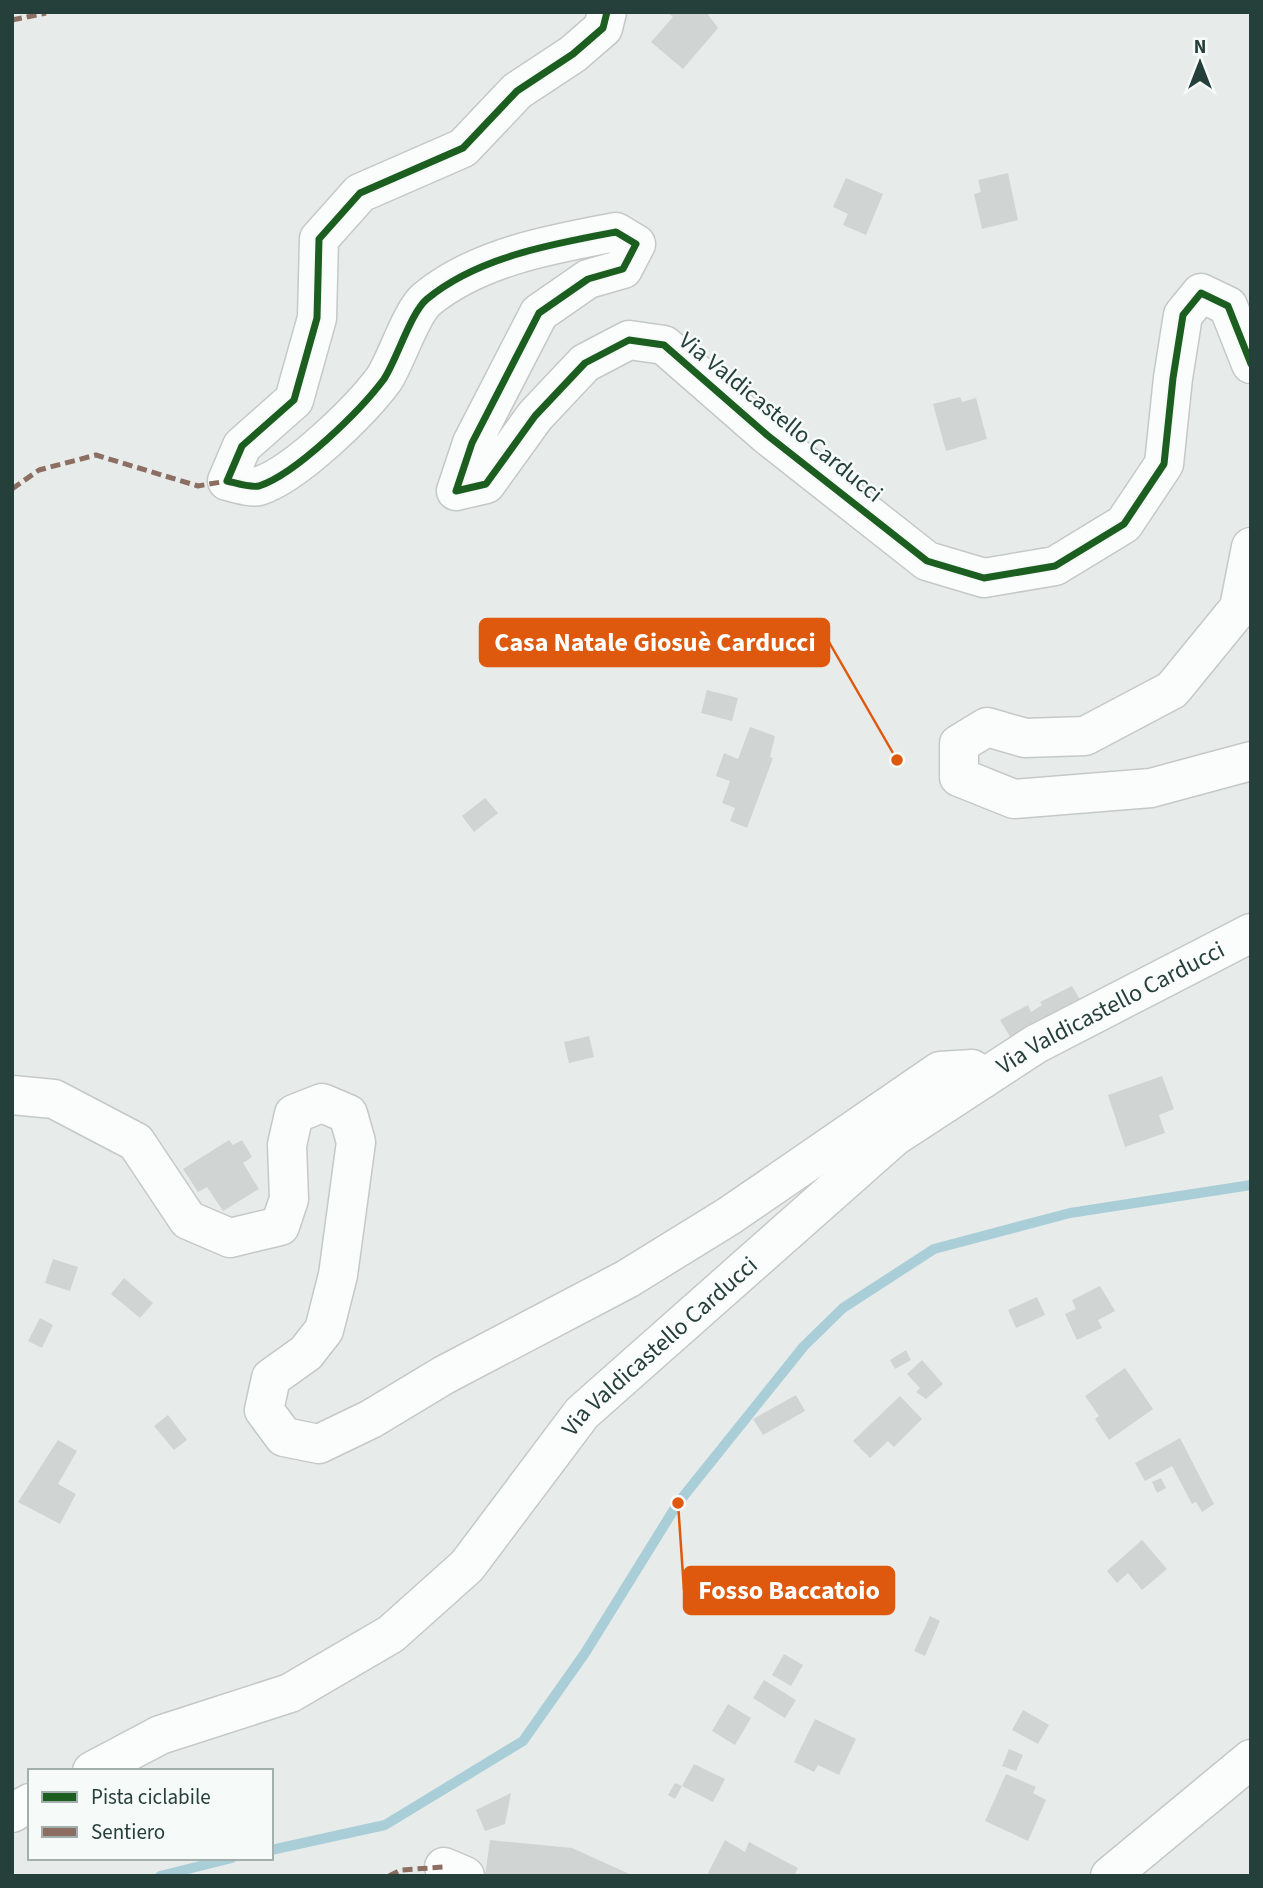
<svg xmlns="http://www.w3.org/2000/svg" width="1263" height="1888" font-family="'Source Sans 3',sans-serif">
<style>
.lines{fill:none;stroke-linecap:round;stroke-linejoin:round}
.stream{stroke:#aaced8;stroke-width:10}
.building{fill:#d0d5d3}
.minor-casing{stroke:#c4c9c7;stroke-width:41}
.minor{stroke:#fbfcfc;stroke-width:38}
.quiet{stroke:#8d6e63;stroke-width:5;stroke-dasharray:10 5;stroke-linecap:butt}
.cycleway-casing{stroke:#f6faf8;stroke-width:11}
.cycleway{stroke:#1b5e20;stroke-width:7}
.labels{text-anchor:middle;stroke-width:5;stroke-linejoin:round;paint-order:stroke}
.street-label{font-size:24px;fill:#253f3a;stroke:#f6faf8}
.leader{fill:none;stroke:#de580e;stroke-width:2.5}
.callout-dot{fill:#de580e;stroke:#f6faf8;stroke-width:2.5}
.callout{fill:#de580e;stroke:#de580e;stroke-width:2.5}
.callout-label{font-size:26px;text-anchor:middle;font-weight:bold;fill:#fff}
</style>
<rect width="100%" height="100%" fill="#e7ecea"/>
<g class="lines">
<!-- stream -->
<g class="stream">
<polyline points="271,1850 385,1825 523,1741 585,1653 678,1503 804,1346 843,1308 934,1249 1070,1213 1251,1185"/>
<polyline points="160,1876 232,1858"/>
</g>
</g>
<!-- building -->
<g class="building">
<polygon points="667,12 706,12 718,28 683,69 651,42 673,17"/>
<polygon points="1008,173 1018,220 982,229 974,194 981,192 978,180"/>
<polygon points="846,178 883,194 866,235 843,225 848,214 833,207"/>
<polygon points="960,397 962,402 976,398 987,439 946,451 933,404"/>
<polygon points="707,690 738,698 732,721 701,713"/>
<polygon points="750,727 775,736 770,757 773,758 747,828 730,821 735,808 722,803 730,781 716,776 724,753 738,759"/>
<polygon points="485,798 498,813 474,832 462,816"/>
<polygon points="1072,986 1084,1006 1012,1040 1000,1020 1028,1005 1031,1012 1042,1005 1040,1002"/>
<polygon points="589,1036 594,1057 569,1063 564,1042"/>
<polygon points="1162,1076 1174,1109 1159,1115 1165,1133 1125,1147 1108,1095"/>
<polygon points="229,1140 233,1145 242,1140 252,1157 243,1163 259,1189 223,1211 207,1187 198,1192 183,1169"/>
<polygon points="53,1259 78,1267 70,1291 45,1283"/>
<polygon points="124,1278 153,1303 140,1318 111,1294"/>
<polygon points="1100,1286 1115,1311 1098,1320 1102,1328 1077,1340 1065,1314 1076,1309 1072,1300"/>
<polygon points="1037,1297 1045,1315 1016,1328 1008,1310"/>
<polygon points="40,1318 53,1325 42,1348 28,1341"/>
<polygon points="906,1350 911,1360 895,1369 890,1360"/>
<polygon points="922,1360 943,1384 926,1399 916,1392 920,1388 907,1374"/>
<polygon points="1125,1368 1153,1409 1109,1440 1095,1419 1099,1416 1085,1396"/>
<polygon points="796,1395 805,1411 763,1435 753,1419"/>
<polygon points="900,1396 922,1419 894,1447 888,1441 870,1458 853,1441"/>
<polygon points="168,1415 187,1440 174,1450 154,1426"/>
<polygon points="1180,1438 1214,1504 1202,1512 1196,1502 1192,1504 1172,1466 1145,1481 1135,1463"/>
<polygon points="58,1440 77,1451 58,1484 76,1494 60,1524 18,1502"/>
<polygon points="1161,1478 1166,1488 1157,1493 1152,1482"/>
<polygon points="1142,1540 1167,1569 1142,1590 1128,1573 1117,1583 1107,1571"/>
<polygon points="930,1616 940,1621 925,1656 914,1651"/>
<polygon points="784,1654 803,1665 791,1686 772,1675"/>
<polygon points="764,1680 796,1700 785,1718 753,1698"/>
<polygon points="728,1704 751,1718 735,1745 712,1731"/>
<polygon points="1023,1710 1049,1725 1038,1744 1012,1730"/>
<polygon points="815,1719 856,1739 839,1775 818,1765 814,1772 794,1762"/>
<polygon points="1009,1749 1023,1755 1016,1771 1002,1766"/>
<polygon points="694,1764 725,1779 713,1802 682,1786"/>
<polygon points="1006,1774 1036,1787 1033,1793 1046,1800 1028,1841 985,1821"/>
<polygon points="675,1783 682,1786 675,1799 668,1795"/>
<polygon points="511,1793 505,1824 485,1831 476,1810"/>
<polygon points="490,1840 572,1848 634,1876 485,1876"/>
<polygon points="725,1840 745,1852 749,1842 798,1868 794,1876 713,1876 708,1873"/>
</g>
<g class="lines">
<!-- minor casing -->
<g class="minor-casing">
<g id="minor">
<path d="M607 12 603 28 573 54 517 91 463 148 360 193 319 239 317 318 294 400 242 446 227 481C236 483 250 488 259 486 296 474 361 410 384 379 397 359 411 312 427 299 478 257 552 244 616 232L636 244 623 269 588 279 539 313 472 443 456 491 486 484 535 416 585 363 629 340 664 345 767 435 927 561 984 578 1055 566 1124 524 1164 464 1173 378 1183 315 1201 293 1228 306 1251 364"/>
<polyline points="1251,547 1239,608 1172,690 1085,736 1025,738 987,727 959,744 959,777 1014,799 1151,788 1251,761"/>
<polyline points="12,1095 54,1099 136,1142 188,1220 230,1238 280,1226 289,1199 287,1145 294,1114 322,1103 348,1114 356,1142 338,1275 324,1330 306,1353 271,1378 264,1410 284,1437 319,1444 371,1419 444,1375 627,1279 729,1216 940,1071 972,1069 984,1078"/>
<path id="s1" d="M92 1771 160 1735 290 1693 391 1634 467 1566 582 1413 895 1136 1036 1044 1251 933"/>
<polyline points="12,1813 30,1803"/>
<polyline points="444,1867 465,1876"/>
<polyline points="1110,1876 1251,1759"/>
</g>
</g>
<!-- minor -->
<use href="#minor" class="minor"/>
<!-- quiet -->
<g class="quiet">
<polyline points="12,20 46,13"/>
<polyline points="12,489 39,470 96,455 198,486 227,481"/>
<polyline points="389,1876 401,1870 444,1867"/>
</g>
<!-- cycleway casing -->
<g class="cycleway-casing">
<path id="cycleway" d="M607 12 603 28 573 54 517 91 463 148 360 193 319 239 317 318 294 400 242 446 227 481C236 483 250 488 259 486 296 474 361 410 384 379 397 359 411 312 427 299 478 257 552 244 616 232L636 244 623 269 588 279 539 313 472 443 456 491 486 484 535 416 585 363 629 340 664 345 767 435 927 561 984 578 1055 566 1124 524 1164 464 1173 378 1183 315 1201 293 1228 306 1251 364"/>
</g>
<!-- cycleway -->
<use href="#cycleway" class="cycleway"/>
</g>
<g class="labels">
<!-- street labels -->
<g class="street-label">
<text transform="translate(781 417) rotate(39)" y="8">Via Valdicastello Carducci</text>
<text dy="8" stroke="none"><textPath href="#s1" startOffset="1293">Via Valdicastello Carducci</textPath></text>
<text dy="8" stroke="none"><textPath href="#s1" startOffset="726">Via Valdicastello Carducci</textPath></text>
</g>
</g>
<!-- callouts -->
<path class="leader" d="M897 760L829 642M678 1503L684 1590"/>
<g class="callout-dot">
<circle cx="897" cy="760" r="7"/>
<circle cx="678" cy="1503" r="7"/>
</g>
<g class="callout">
<rect x="480" y="619" width="349" height="47" rx="7"/>
<rect x="684" y="1567" width="210" height="47" rx="7"/>
</g>
<g class="callout-label">
<text x="655" y="651">Casa Natale Giosuè Carducci</text>
<text x="789" y="1599">Fosso Baccatoio</text>
</g>
<!-- border -->
<rect width="1263" height="1888" fill="none" stroke="#253f3a" stroke-width="28"/>
<!-- legend -->
<rect x="28" y="1769" width="245" height="91" fill="#f6faf8" stroke="#a2afac" stroke-width="2"/>
<rect x="42" y="1792" width="35" height="10" fill="#1b5e20" stroke="#a2afac" stroke-width="2"/>
<text x="91" y="1804" font-size="21" fill="#253f3a">Pista ciclabile</text>
<rect x="42" y="1827" width="35" height="10" fill="#8d6e63" stroke="#a2afac" stroke-width="2"/>
<text x="91" y="1839" font-size="21" fill="#253f3a">Sentiero</text>
<!-- north arrow -->
<g transform="translate(1200 63)" stroke="#f6faf8" stroke-width="5" paint-order="stroke">
<path d="M0-5L12 26L0 18L-12 26Z" fill="#253f3a"/>
<text y="-10" font-size="19" font-weight="bold" text-anchor="middle" fill="#253f3a">N</text>
</g>
</svg>
